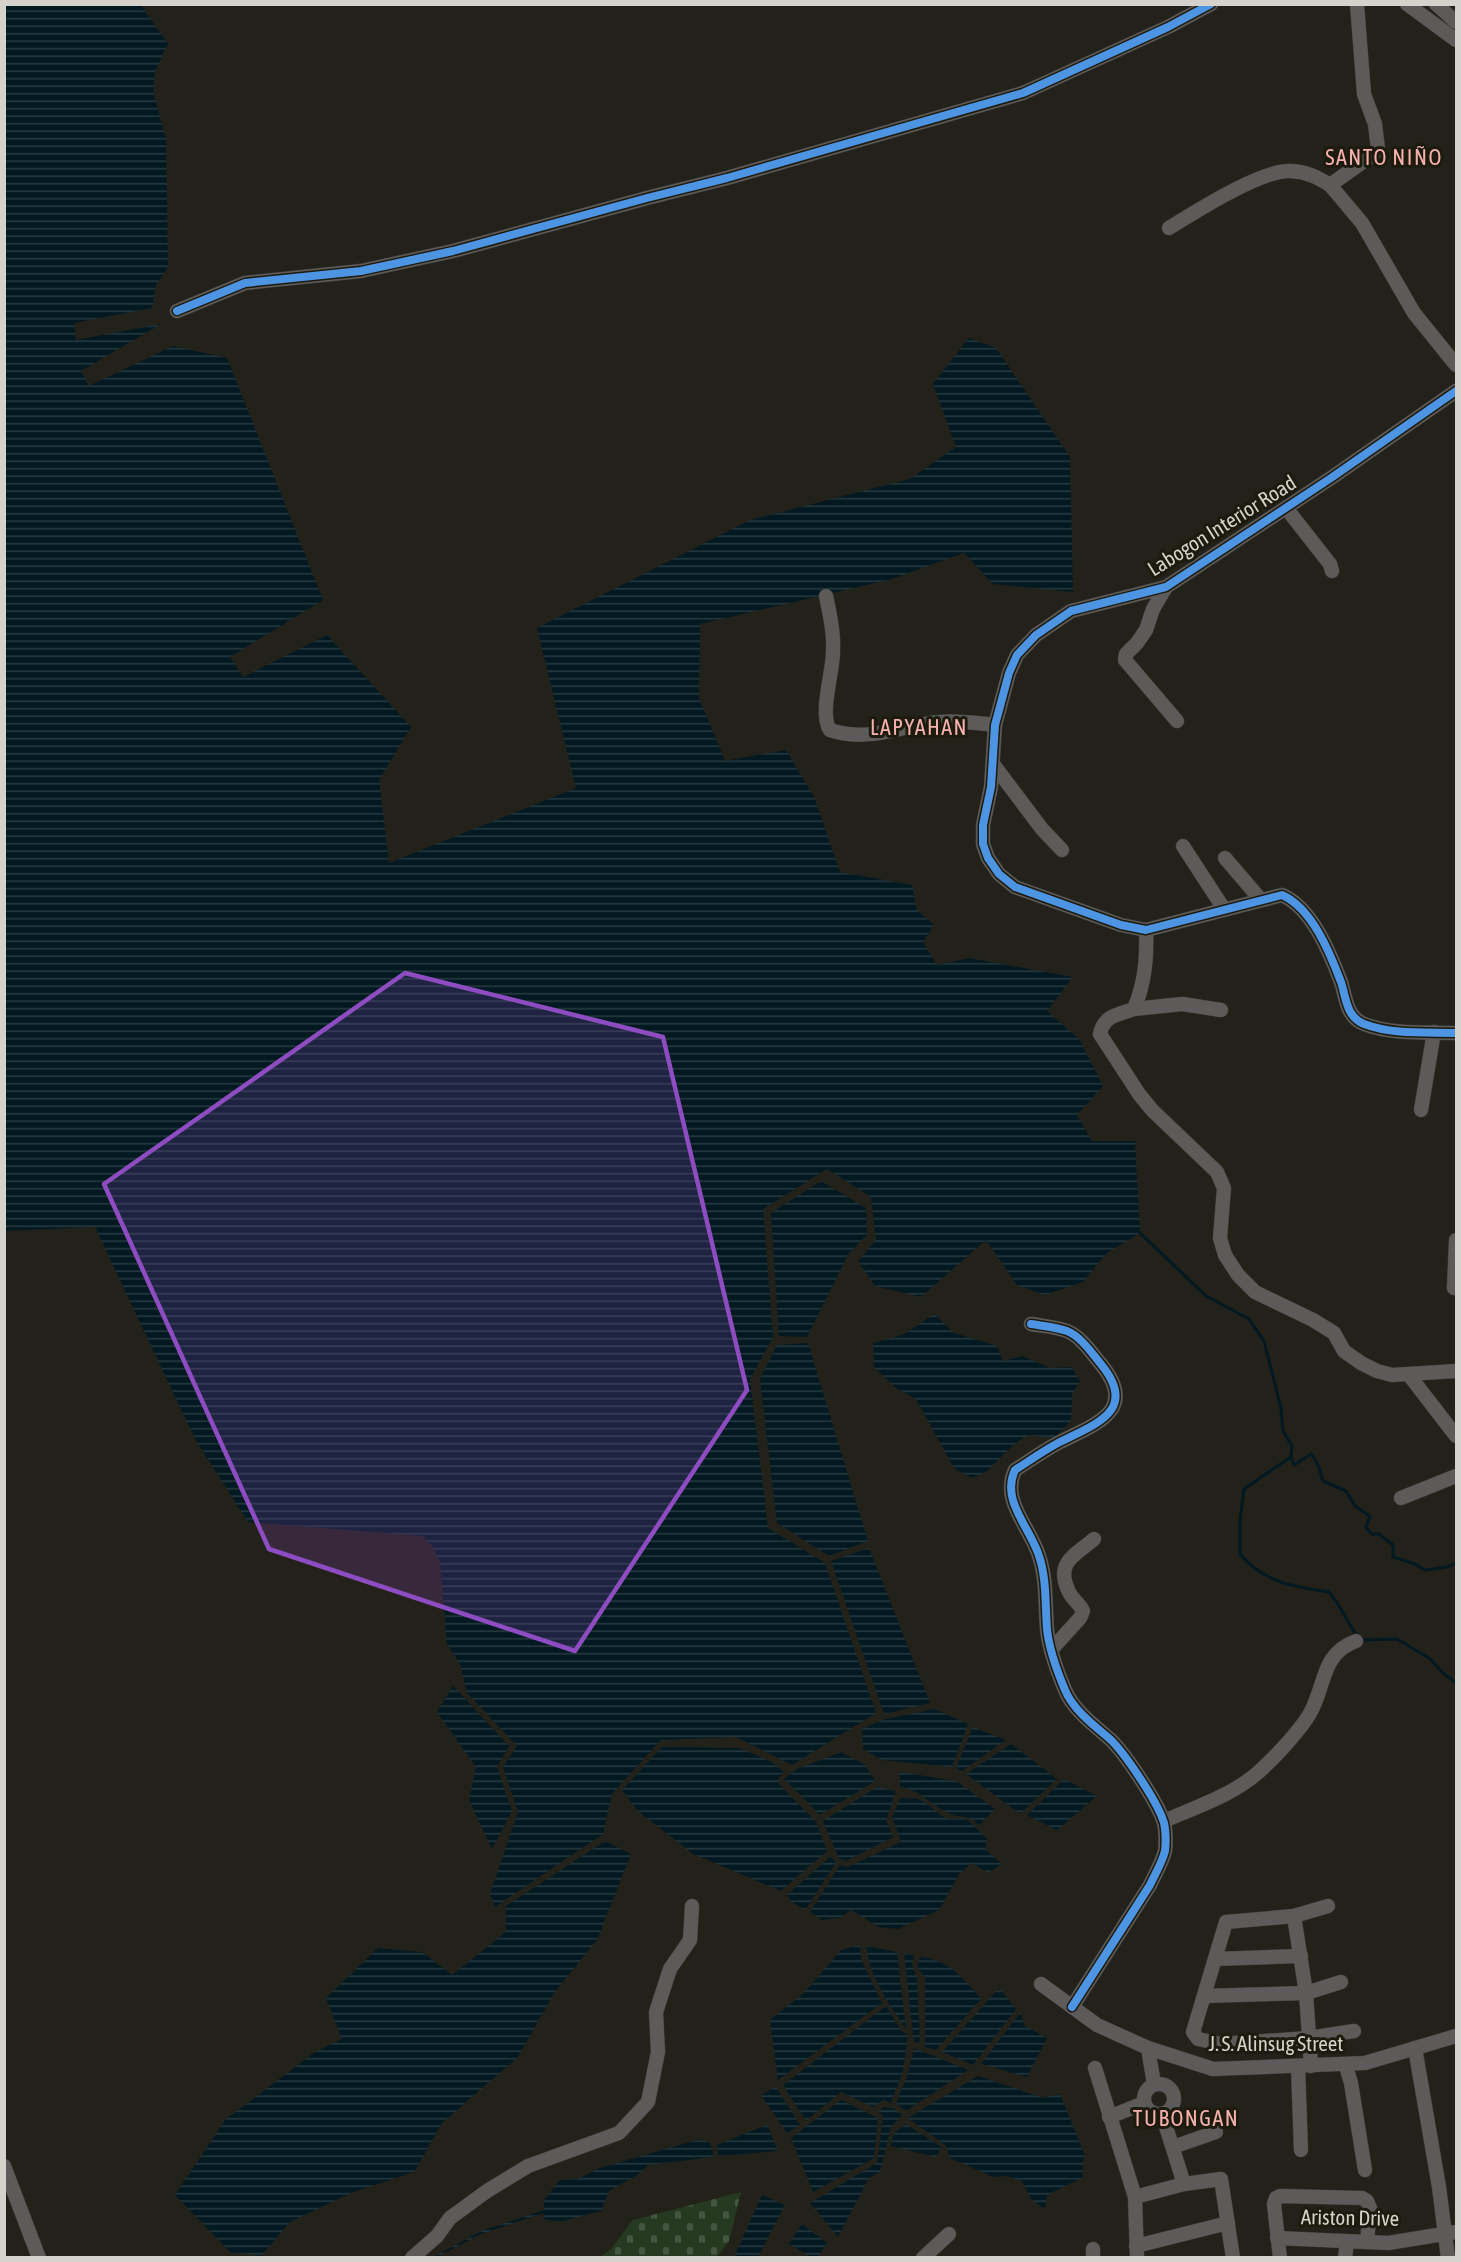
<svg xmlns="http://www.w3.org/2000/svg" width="1461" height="2262" font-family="'Asap Condensed',sans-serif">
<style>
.cemetery{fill:url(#cemetery-stones)}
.water{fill:url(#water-rules)}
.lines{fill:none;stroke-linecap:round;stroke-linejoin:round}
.stream{stroke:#031921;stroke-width:3}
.minor-casing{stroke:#3e3c37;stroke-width:15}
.minor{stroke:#5d5b59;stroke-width:14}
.cycleway-casing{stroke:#1d1a0e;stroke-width:11}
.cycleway{stroke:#4d94e3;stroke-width:8}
.marked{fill:#8d4dc1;fill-opacity:0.2;stroke:#8d4dc1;stroke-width:4.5;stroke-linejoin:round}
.labels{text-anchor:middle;stroke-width:6;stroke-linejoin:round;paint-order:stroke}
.street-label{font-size:21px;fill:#d4d2ca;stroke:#1d1a0e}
.neighbourhood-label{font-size:22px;letter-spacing:1.5px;fill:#f5b1ad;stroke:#1d1a0e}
</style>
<defs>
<pattern id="cemetery-stones" width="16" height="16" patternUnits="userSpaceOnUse" patternTransform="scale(1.5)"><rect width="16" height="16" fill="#263a21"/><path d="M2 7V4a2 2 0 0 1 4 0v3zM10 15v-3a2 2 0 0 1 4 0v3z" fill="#455640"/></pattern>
<pattern id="water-rules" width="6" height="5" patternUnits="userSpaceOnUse" patternTransform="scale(1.5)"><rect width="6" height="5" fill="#031921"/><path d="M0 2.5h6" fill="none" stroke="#273a40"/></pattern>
</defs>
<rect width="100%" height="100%" fill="#22211a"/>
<!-- cemetery -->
<polygon class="cemetery" points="741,2192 729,2241 717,2257 600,2257 611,2249 633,2220"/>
<!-- water -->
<g class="water">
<polygon points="4,5 143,5 142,7 168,44 155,71 153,91 166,139 168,267 156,285 152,308 74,323 76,340 161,324 81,371 89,386 173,346 227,358 323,600 230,657 243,677 327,635 411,727 379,780 389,863 576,788 537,628 750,520 910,479 956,447 933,384 969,338 996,348 1070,457 1073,592 993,584 964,553 892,579 700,624 699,698 725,761 786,750 814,797 840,872 912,885 917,910 934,925 923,942 937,965 969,958 1073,977 1047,1011 1079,1039 1103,1086 1077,1115 1092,1141 1135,1141 1140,1233 1107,1253 1083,1282 1045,1295 1017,1285 986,1240 921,1297 875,1286 858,1261 876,1240 871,1197 827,1169 763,1209 773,1337 750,1379 768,1528 825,1563 876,1713 792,1765 736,1737 661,1740 612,1794 603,1834 495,1907 490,1894 518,1812 503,1767 517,1746 467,1693 460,1664 447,1644 440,1562 432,1546 423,1536 248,1522 195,1439 95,1227 5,1231"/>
<polygon points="821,1181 866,1208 867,1235 849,1253 807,1337 779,1336 771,1213"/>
<polygon points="934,1314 954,1333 997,1346 1003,1361 1023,1356 1050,1368 1071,1367 1080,1381 1072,1394 1071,1421 1054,1438 1028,1435 1014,1444 986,1472 971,1478 954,1468 916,1399 896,1388 874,1367 873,1343 903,1335"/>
<polygon points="808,1343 868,1541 829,1556 777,1523 760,1379 777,1345"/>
<polygon points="869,1548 930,1703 884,1714 831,1561"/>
<polygon points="453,1686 509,1746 497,1767 512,1811 492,1849 469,1800 476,1767 437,1712"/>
<polygon points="934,1709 968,1724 952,1767 882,1760 863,1749 862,1729 882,1720"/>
<polygon points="973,1727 1006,1740 962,1771 956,1768"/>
<polygon points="1011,1744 1057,1779 1020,1814 966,1774"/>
<polygon points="662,1747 739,1748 772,1762 784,1772 779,1778 779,1784 816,1822 827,1851 781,1891 693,1854 638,1811 622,1790"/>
<polygon points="841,1752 865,1765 875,1781 820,1815 784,1779 797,1769"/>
<path d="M900 1772 956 1781 995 1809 979 1825C967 1813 961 1819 948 1813 929 1804 922 1791 900 1787Z"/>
<polygon points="1064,1779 1097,1796 1057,1830 1027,1815"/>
<polygon points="877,1787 896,1791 886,1820 893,1837 846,1861 839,1859 823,1821"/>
<path d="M900 1798C906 1799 915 1797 920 1800 937 1807 940 1824 962 1818L970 1822 987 1839 985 1849 1002 1864 988 1873 972 1863 960 1873 939 1910 898 1929 879 1927 851 1910 840 1918 822 1920 810 1912 840 1865 848 1867 901 1842 892 1817Z"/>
<polygon points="605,1841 631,1854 597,1940 554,1993 518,2057 442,2123 414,2172 351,2193 290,2222 261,2256 230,2252 175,2195 226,2119 315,2052 342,2039 326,1998 378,1948 422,1952 452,1975 506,1932 506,1906"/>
<polygon points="831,1856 836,1863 805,1910 792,1902 787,1895"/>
<polygon points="860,1945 861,1959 882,2003 778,2080 770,2020 804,1993 841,1950"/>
<path d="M867 1946 897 1952 906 2029C890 2005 868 1976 867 1946Z"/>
<polygon points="904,1953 914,1956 912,1965 917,1978 920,2043 914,2042"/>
<path d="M920 1957C949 1960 963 1978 981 1999L936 2050 925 2047V1978L917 1967Z"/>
<polygon points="999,1988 1016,2009 973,2065 942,2052"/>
<polygon points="886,2006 902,2032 908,2034 903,2071 891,2103 883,2100 873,2107 841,2092 806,2121 783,2085"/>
<polygon points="1020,2013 1025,2026 1047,2038 1027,2077 981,2064"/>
<polygon points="914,2048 968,2070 906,2111 896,2103 908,2074"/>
<polygon points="978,2076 1043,2098 1060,2094 1084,2153 1082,2178 1047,2195 1045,2209 1031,2199 1022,2181 1007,2176 993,2177 950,2158 946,2146 908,2118"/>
<polygon points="776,2087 800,2125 787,2133 761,2095"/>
<polygon points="841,2100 878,2118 874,2158 813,2192 791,2138"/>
<polygon points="884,2107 895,2109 902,2115 891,2127 880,2172 869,2178 838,2237 810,2203 877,2163 883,2116 878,2111"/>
<polygon points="906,2124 941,2147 936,2157 890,2146 894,2133"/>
<polygon points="767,2125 778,2151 718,2156 717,2145"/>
<path d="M701 2139C710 2142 714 2147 713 2157L648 2165 639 2174 609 2191 601 2211 562 2221 545 2220 543 2213 481 2234 437 2257H433L484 2230 544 2210V2200L560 2180 578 2179 600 2168Z"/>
<polygon points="762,2195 785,2205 758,2257 734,2257"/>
<polygon points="802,2224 827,2243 818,2257 811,2257 789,2244"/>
</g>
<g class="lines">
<!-- stream -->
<g class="stream">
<path d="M1140 1233 1206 1296 1249 1319 1264 1341 1281 1408 1283 1431 1292 1446 1291 1457 1244 1489 1240 1520V1554C1263 1582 1294 1587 1329 1592L1336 1601 1355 1633 1364 1640 1397 1639 1429 1658 1443 1673 1456 1683"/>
<path d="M1291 1457 1294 1465 1311 1454C1318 1462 1320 1471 1323 1481L1346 1491 1355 1506 1370 1516 1366 1527 1372 1534H1379L1393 1545V1557L1415 1564 1425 1570 1447 1567 1456 1563"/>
</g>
<!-- minor casing -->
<g class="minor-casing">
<g id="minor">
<polyline points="1357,4 1364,94 1375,124 1378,149 1374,154 1330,185 1362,223 1414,313 1456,365"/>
<polyline points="1407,4 1456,40"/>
<polyline points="1436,4 1456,22"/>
<path d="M1169 228C1195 212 1262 169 1291 171 1307 172 1317 177 1330 185"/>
<polyline points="177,311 245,283 361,271 453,251 647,198 727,178 1023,93 1168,27 1211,4"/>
<path d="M1456 391 1331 478 1166 587 1071 611 1036 635 1017 655 1009 673 995 725 991 787 983 825V844L988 858 999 874 1015 887 1121 925 1146 930 1282 895C1312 908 1330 953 1341 982 1346 997 1346 1017 1364 1024 1393 1035 1427 1032 1456 1033"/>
<polyline points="1286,508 1330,564 1332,571"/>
<polyline points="1166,587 1153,609 1146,630 1137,643 1126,654 1125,660 1177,721"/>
<path d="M826 596C830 615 834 633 833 652 833 672 819 715 830 730 869 743 901 725 939 722 958 720 977 723 995 725"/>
<polyline points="993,764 1042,829 1062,850"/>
<polyline points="1183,846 1224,909"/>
<polyline points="1225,858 1261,900"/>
<path d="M1146 930C1147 958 1145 983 1134 1009 1118 1015 1104 1015 1100 1034L1139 1094 1152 1110 1217 1172 1224 1188 1220 1238 1225 1255 1238 1275 1255 1292 1313 1320 1334 1333 1344 1351 1361 1363 1377 1371 1392 1375 1456 1371"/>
<polyline points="1134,1009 1182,1004 1221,1010"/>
<polyline points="1421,1110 1434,1032"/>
<polyline points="1454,1288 1456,1240"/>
<path d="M1031 1324C1043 1326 1056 1327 1067 1331 1080 1336 1091 1352 1100 1363 1140 1411 1095 1424 1058 1443 1043 1451 1029 1461 1015 1470 1001 1500 1028 1525 1038 1553 1047 1577 1045 1604 1047 1629 1049 1650 1057 1671 1065 1690 1073 1710 1095 1726 1111 1740 1126 1755 1156 1800 1163 1820 1166 1827 1166 1844 1165 1851 1162 1863 1155 1874 1150 1885L1072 2007"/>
<polyline points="1409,1375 1456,1436"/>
<polyline points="1401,1498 1456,1476"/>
<path d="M1051 1650 1080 1618 1083 1611C1080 1604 1072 1599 1069 1592 1054 1562 1076 1555 1094 1539"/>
<path d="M1164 1821C1198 1806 1237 1794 1264 1767 1277 1755 1300 1730 1309 1715 1326 1687 1320 1654 1356 1641"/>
<polyline points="1328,1906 1294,1916 1226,1922 1193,2032 1198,2039 1221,2044 1309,2038 1354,2031"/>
<polyline points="1294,1916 1306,1993 1311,2066"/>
<polyline points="1215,1959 1301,1956"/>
<polyline points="1041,1984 1097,2025 1148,2048 1213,2069 1365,2063 1456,2036"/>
<polyline points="1204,1996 1306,1993 1341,1982"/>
<polyline points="1148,2048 1154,2084"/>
<polyline points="1415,2048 1439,2187 1448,2258"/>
<polyline points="1346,2066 1351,2083 1365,2170"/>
<polyline points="1298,2067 1301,2150"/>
<polyline points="1095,2068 1135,2197 1137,2258"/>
<circle cx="1159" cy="2099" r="15"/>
<polyline points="1162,2114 1184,2184"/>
<polyline points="1109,2117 1144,2103"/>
<polyline points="1173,2147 1216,2132"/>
<polyline points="4,2166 39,2258"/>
<polyline points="1135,2197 1184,2184 1221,2179 1233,2258"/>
<polyline points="1277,2238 1388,2243 1456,2232"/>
<polyline points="1136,2246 1228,2223"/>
<polyline points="1093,2249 1093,2258"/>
<polyline points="412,2258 437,2236 450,2218 487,2191 528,2166 619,2133 648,2102 658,2052 656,2012 670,1969 690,1940 692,1906"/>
<polyline points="923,2258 949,2234"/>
<polyline points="1280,2258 1274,2204 1276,2198 1280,2196 1362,2198 1367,2201 1370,2208 1367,2242"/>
<polyline points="1345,2258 1347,2242"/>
</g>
</g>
<!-- minor -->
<use href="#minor" class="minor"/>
<!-- cycleway casing -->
<g class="cycleway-casing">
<g id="cycleway">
<polyline points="177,311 245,283 361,271 453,251 647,198 727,178 1023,93 1168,27 1211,4"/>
<path d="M1456 391 1331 478 1166 587 1071 611 1036 635 1017 655 1009 673 995 725 991 787 983 825V844L988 858 999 874 1015 887 1121 925 1146 930 1282 895C1312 908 1330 953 1341 982 1346 997 1346 1017 1364 1024 1393 1035 1427 1032 1456 1033"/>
<path d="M1031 1324C1043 1326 1056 1327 1067 1331 1080 1336 1091 1352 1100 1363 1140 1411 1095 1424 1058 1443 1043 1451 1029 1461 1015 1470 1001 1500 1028 1525 1038 1553 1047 1577 1045 1604 1047 1629 1049 1650 1057 1671 1065 1690 1073 1710 1095 1726 1111 1740 1126 1755 1156 1800 1163 1820 1166 1827 1166 1844 1165 1851 1162 1863 1155 1874 1150 1885L1072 2007"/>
</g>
</g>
<!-- cycleway -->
<use href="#cycleway" class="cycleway"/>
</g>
<!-- marked area -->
<path class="marked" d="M405 973 663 1037 747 1390 575 1651 269 1549 104 1184Z"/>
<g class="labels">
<!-- street labels -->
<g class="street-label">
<text transform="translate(1222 526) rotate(-32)" y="7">Labogon Interior Road</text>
<text x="1276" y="2051">J. S. Alinsug Street</text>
<text transform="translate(1350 2218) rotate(1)" y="7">Ariston Drive</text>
</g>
<!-- neighbourhood labels -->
<g class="neighbourhood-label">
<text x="1384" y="165">SANTO NIÑO</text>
<text x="919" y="735">LAPYAHAN</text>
<text x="1186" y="2126">TUBONGAN</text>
</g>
</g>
<!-- border -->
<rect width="1461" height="2262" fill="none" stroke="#d4d2ca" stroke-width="12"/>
</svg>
